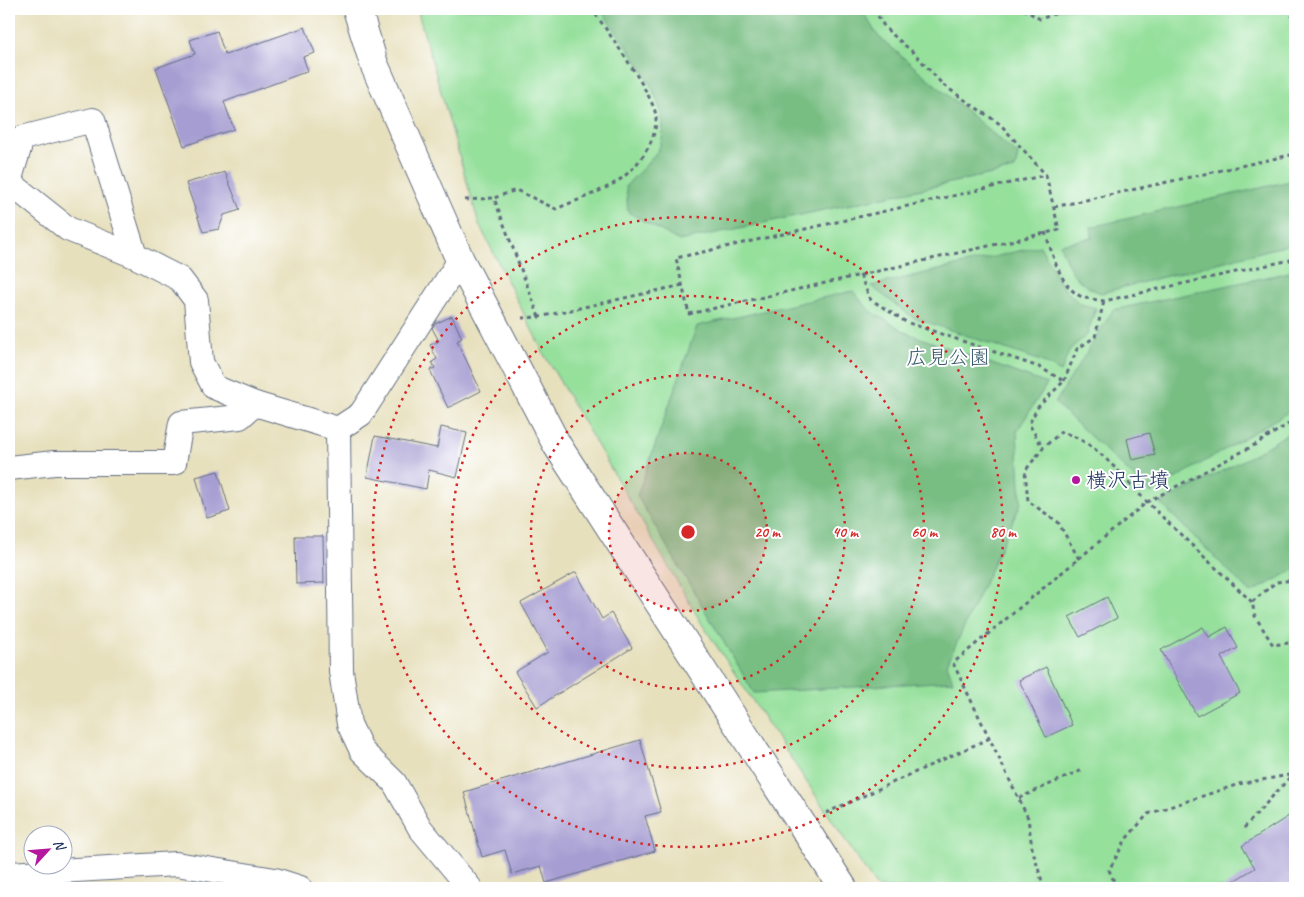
<svg xmlns="http://www.w3.org/2000/svg" width="1304" height="897" font-family="Caveat,'Klee One',sans-serif">
<style>
.green{fill:#95e09b;stroke:#58887c}
.forest{fill:#78be83;stroke:#4a7670}
.building{fill:#a69dd2}
.lines{fill:none;stroke-linecap:round;stroke-linejoin:round}
.minor-casing{stroke:#626d7f;stroke-width:26}
.tertiary-casing{stroke:#626d7f;stroke-width:30}
.path{stroke:#626d7f;stroke-width:3;stroke-dasharray:4 4;stroke-linecap:butt}
.minor{stroke:#fff;stroke-width:24}
.tertiary{stroke:#fff;stroke-width:28}
.ring{fill:none;stroke:#d62828;stroke-width:2.5;stroke-dasharray:2.5 5}
.poi-dot{fill:#b5179e;stroke:#fff;stroke-width:2}
.labels{text-anchor:middle;stroke-width:4;stroke-linejoin:round;paint-order:stroke}
.park-label{font-size:21px;fill:#3a5b6d;stroke:#fff}
.poi-label{font-size:21px;fill:#1b2f5e;stroke:#fff;text-anchor:start}
.centre{fill:#d62828;stroke:#fff;stroke-width:2.5}
.ring-label{font-size:15px;text-anchor:middle;font-weight:bold;fill:#d62828;stroke:#fff;stroke-width:4;stroke-linejoin:round;paint-order:stroke}
</style>
<rect width="100%" height="100%" fill="#fff"/>
<filter id="ink" filterUnits="userSpaceOnUse"><feTurbulence type="fractalNoise" baseFrequency=".02" numOctaves="2"/><feDisplacementMap in="SourceGraphic" scale="10" xChannelSelector="R" yChannelSelector="G"/><feConvolveMatrix kernelMatrix="1 2 1 2 8 2 1 2 1" color-interpolation-filters="sRGB"/></filter>
<filter id="wash" filterUnits="userSpaceOnUse"><feTurbulence type="fractalNoise" baseFrequency=".0096" numOctaves="4" result="noise"/><feDisplacementMap in="SourceGraphic" scale="20" xChannelSelector="R" yChannelSelector="G"/><feGaussianBlur stdDeviation="1.12" result="paint"/><feColorMatrix in="noise" values="0 0 0 0 0 0 0 0 0 0 0 0 0 0 0 0 0 1.4 0 .05"/><feComposite in="paint" operator="in"/></filter>
<g filter="url(#wash)">
<rect width="100%" height="100%" fill="#e7e0bd"/>
<!-- green -->
<polygon class="green" points="417,9 1295,9 1295,888 877,888 702,624 545,356 479,224"/>
<!-- forest -->
<g class="forest">
<path d="M600 9H861L878 36 1018 155 1015 169 679 241 628 212 626 186C634 176 654 159 659 148 678 106 623 42 600 9Z"/>
<path d="M1295 180V243L1101 293C1074 283 1069 269 1060 244L1092 238 1091 227Z"/>
<polygon points="1040,246 1062,286 1080,304 1096,308 1087,335 1070,349 1061,372 1041,361 912,317 871,286"/>
<polygon points="1295,271 1295,408 1151,493 1055,403 1113,310"/>
<polygon points="853,291 869,310 907,333 1047,384 1017,431 1021,503 947,664 953,681 754,693 637,496 697,326"/>
<polygon points="1295,429 1295,569 1251,593 1160,503 1253,455"/>
</g>
<g id="blocks">
<!-- building -->
<g class="building">
<polygon points="305,27 315,53 303,57 308,71 224,102 234,129 184,146 156,68 195,54 190,40 217,31 225,55"/>
<polygon points="225,172 240,210 224,215 219,229 203,232 186,183"/>
<polygon points="452,316 462,338 457,341 481,391 448,408 430,370 435,368 432,362 437,359 430,345 439,341 432,328 435,324"/>
<polygon points="441,427 467,433 457,477 429,470 426,489 367,477 375,436 437,448"/>
<polygon points="1149,433 1155,455 1132,460 1127,439"/>
<polygon points="218,471 230,511 207,518 196,477"/>
<polygon points="295,536 323,536 324,583 296,584"/>
<polygon points="576,572 602,619 611,613 632,648 537,707 515,672 548,652 521,603"/>
<polygon points="1107,597 1117,618 1080,637 1069,617"/>
<polygon points="1203,627 1209,637 1227,627 1238,648 1221,657 1240,693 1197,716 1161,650"/>
<polygon points="1046,667 1072,725 1046,737 1019,680"/>
<polygon points="640,740 661,812 645,816 655,851 546,883 541,866 512,874 505,850 482,857 464,792"/>
<polygon points="1295,812 1295,888 1222,888 1255,868 1242,846"/>
</g>
</g>
</g>
<g filter="url(#ink)">
<use href="#blocks" fill-opacity="0" stroke="#626d7f" stroke-width="1"/>
<g class="lines">
<!-- minor casing -->
<g class="minor-casing">
<g id="minor">
<polyline points="9,182 68,229 135,256 180,279 196,300 201,362 214,387 255,404 338,429 361,414 460,260"/>
<polyline points="9,182 22,138 93,120 135,256"/>
<polyline points="338,429 341,671 349,724 362,751 394,782 420,828 470,888"/>
<polyline points="9,468 54,463 174,463 181,423 240,417 255,404"/>
<polyline points="9,874 176,864 275,880 300,888"/>
</g>
</g>
<!-- tertiary casing -->
<g class="tertiary-casing">
<polyline id="tertiary" points="357,9 374,64 460,260 557,445 843,888"/>
</g>
<!-- path -->
<g class="path">
<polyline points="874,9 885,28 916,55 943,85 1000,124 1046,175"/>
<polyline points="1023,9 1040,19 1068,9"/>
<polyline points="1287,9 1295,21"/>
<polyline points="1295,128 1295,139"/>
<polygon points="1046,175 1059,230 689,314 676,258"/>
<polyline points="465,200 494,198"/>
<polyline points="1054,207 1295,154"/>
<path d="M1045 232C1053 254 1060 290 1085 298 1091 299 1098 300 1104 301L1295 259"/>
<polyline points="860,275 870,299 906,322 1039,367 1064,381 1038,407 1029,424 1043,448"/>
<path d="M539 317 494 198 516 190 556 209C574 201 607 190 622 178 640 164 657 140 656 117 656 98 605 28 592 9"/>
<polyline points="522,318 539,317 683,285"/>
<polyline points="1064,381 1077,349 1095,337 1104,301"/>
<path d="M1079 559 1058 522 1028 501 1025 471 1043 448 1061 432C1098 441 1122 478 1149 504 1183 537 1218 570 1252 602L1255 616 1273 645 1295 642"/>
<polyline points="1252,602 1276,582 1295,580"/>
<polyline points="1019,798 1082,770"/>
<polyline points="826,813 990,738"/>
<polyline points="1244,828 1291,776 1295,765"/>
<polyline points="1044,888 1032,848 1028,818 953,663 1147,502 1251,447 1295,420"/>
<polyline points="1117,888 1109,870 1126,839 1148,814 1239,784 1295,774"/>
</g>
<!-- minor -->
<use href="#minor" class="minor"/>
<!-- tertiary -->
<use href="#tertiary" class="tertiary"/>
</g>
</g>
<!-- distance rings -->
<circle cx="688" cy="532" r="79" fill="#d62828" fill-opacity=".12"/>
<g class="ring">
<circle cx="688" cy="532" r="79"/>
<circle cx="688" cy="532" r="157"/>
<circle cx="688" cy="532" r="236"/>
<circle cx="688" cy="532" r="315"/>
</g>
<!-- markers -->
<circle class="poi-dot" cx="1076" cy="480" r="5"/>
<g class="labels">
<!-- park labels -->
<g class="park-label">
<text x="948" y="364">広見公園</text>
</g>
<!-- poi labels -->
<g class="poi-label">
<text x="1086" y="487">横沢古墳</text>
</g>
</g>
<circle cx="688" cy="532" r="8" class="centre"/>
<g class="ring-label">
<text x="767" y="537">20 m</text>
<text x="845" y="537">40 m</text>
<text x="924" y="537">60 m</text>
<text x="1003" y="537">80 m</text>
</g>
<!-- margin -->
<rect width="1304" height="897" fill="none" stroke="#fff" stroke-width="30"/>
<!-- north arrow -->
<g transform="translate(48 850) rotate(64)"><circle r="24" fill="#ffffff" stroke="#a4acbf"/>
<path d="M0-4L9 19L0 12L-9 19Z" fill="#b5179e"/>
<text y="-8" font-size="14" font-weight="bold" text-anchor="middle" fill="#1b2f5e">N</text>
</g>
</svg>
